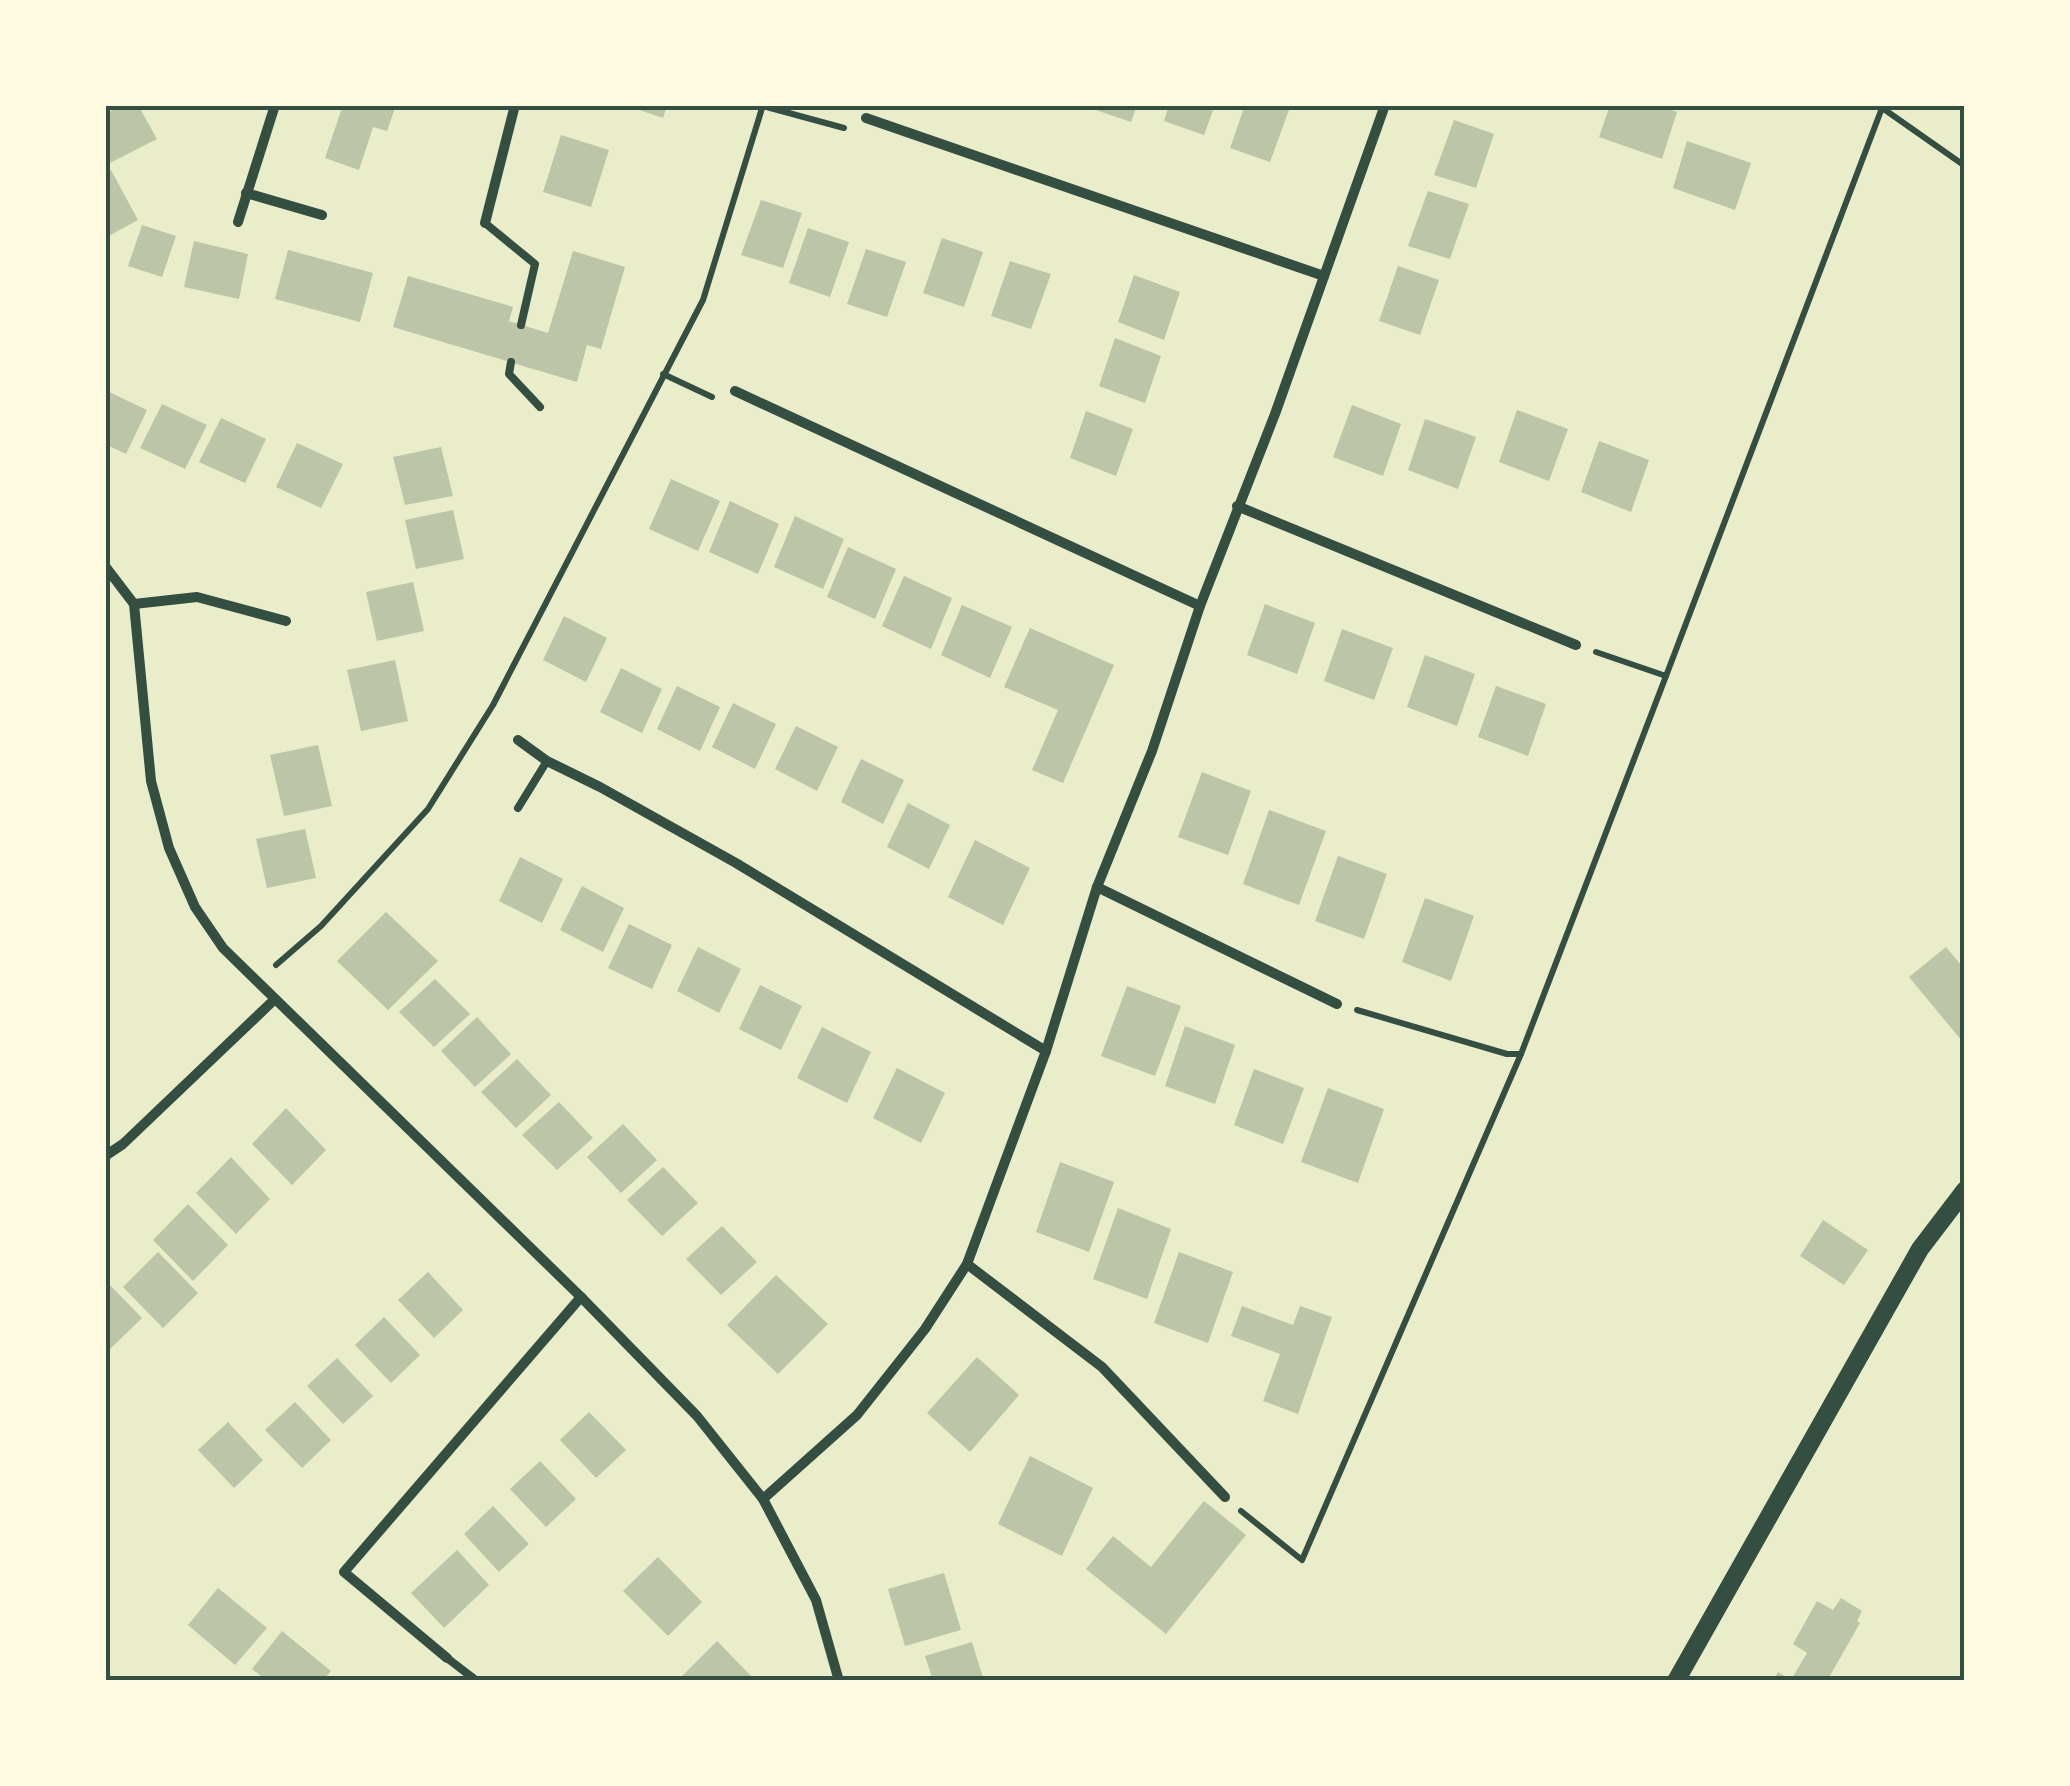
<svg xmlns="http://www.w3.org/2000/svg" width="2070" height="1786" font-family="'Titillium Web',sans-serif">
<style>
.building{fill:#bcc5a7}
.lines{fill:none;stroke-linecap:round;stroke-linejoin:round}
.path{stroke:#344e41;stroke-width:6}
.service{stroke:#344e41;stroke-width:8}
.minor{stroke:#344e41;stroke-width:10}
.tertiary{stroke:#344e41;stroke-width:18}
.neatline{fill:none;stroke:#344e41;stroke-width:4}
</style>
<rect width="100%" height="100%" fill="#e9edc9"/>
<!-- building -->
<g class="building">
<polygon points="122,105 138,105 157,139 106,165 105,114"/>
<polygon points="343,105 396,105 387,131 373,127 359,170 325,158"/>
<polygon points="625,105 667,105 663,118"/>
<polygon points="1091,105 1137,105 1131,122 1090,108"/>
<polygon points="1169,105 1215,105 1204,135 1164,121"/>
<polygon points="1245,105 1290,107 1270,162 1230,148"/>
<polygon points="1610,105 1658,105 1677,112 1662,159 1599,137"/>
<polygon points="1454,120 1494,134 1476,188 1434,175"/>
<polygon points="561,135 609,150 591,207 543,192"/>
<polygon points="1687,141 1751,163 1735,210 1673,188"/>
<polygon points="111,170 138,220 105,238 105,174"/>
<polygon points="1428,191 1469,204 1450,259 1408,246"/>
<polygon points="761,200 802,213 783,268 741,255"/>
<polygon points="142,225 176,236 162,277 128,266"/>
<polygon points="808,228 849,242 830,297 789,283"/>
<polygon points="942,238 983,252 964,307 923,293"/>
<polygon points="194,241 248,254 239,299 184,287"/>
<polygon points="866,249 906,262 887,317 847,304"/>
<polygon points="288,250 373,273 360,322 275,299"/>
<polygon points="573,251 625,267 601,349 587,345 577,382 393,327 408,276 513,307 509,321 548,333"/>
<polygon points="1010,261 1051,274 1031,329 991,316"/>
<polygon points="1398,266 1439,280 1420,335 1379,321"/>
<polygon points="1134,275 1180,292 1164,340 1118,322"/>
<polygon points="1115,338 1161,356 1145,403 1099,386"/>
<polygon points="105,390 147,410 126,454 105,444"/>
<polygon points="162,404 207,425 185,469 140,448"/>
<polygon points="1352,405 1401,424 1383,476 1333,457"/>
<polygon points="1517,410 1568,429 1549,481 1499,462"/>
<polygon points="1086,411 1133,429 1116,476 1070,458"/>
<polygon points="221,418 266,439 245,483 199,462"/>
<polygon points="1425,419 1476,437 1458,489 1408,470"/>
<polygon points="1599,441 1649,460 1631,512 1581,492"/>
<polygon points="297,443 343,464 321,508 276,487"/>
<polygon points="441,447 453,496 405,505 393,457"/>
<polygon points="671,479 720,501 698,551 649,529"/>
<polygon points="730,501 779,524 758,574 709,552"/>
<polygon points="453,510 464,559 416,569 405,520"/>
<polygon points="795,516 844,539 823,589 774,567"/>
<polygon points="848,547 896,569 875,619 827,597"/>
<polygon points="904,576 952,598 931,649 882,626"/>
<polygon points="413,582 424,631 377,641 366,592"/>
<polygon points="1265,604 1315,623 1297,674 1247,655"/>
<polygon points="962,605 1012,627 990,678 941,655"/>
<polygon points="564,616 607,638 586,682 543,660"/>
<polygon points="1030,628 1114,665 1063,783 1032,770 1058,710 1004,687"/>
<polygon points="1342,629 1393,648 1374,700 1324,681"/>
<polygon points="1425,655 1475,674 1457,726 1407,707"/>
<polygon points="395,660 408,721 361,731 347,670"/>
<polygon points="621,668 662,689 642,733 600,712"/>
<polygon points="677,686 720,707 700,751 657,729"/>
<polygon points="1496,686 1546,704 1528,756 1478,737"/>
<polygon points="733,703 776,724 755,769 712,747"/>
<polygon points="796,726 838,747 817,791 775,769"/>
<polygon points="318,745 332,806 284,816 270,755"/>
<polygon points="861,759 904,780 883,824 841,802"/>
<polygon points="1202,772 1251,791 1228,855 1178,837"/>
<polygon points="908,803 950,825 929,869 887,847"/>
<polygon points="1269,810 1326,831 1299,905 1243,884"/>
<polygon points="305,829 316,878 267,888 256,839"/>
<polygon points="975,840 1030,868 1003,925 948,897"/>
<polygon points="1338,856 1387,874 1364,939 1315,921"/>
<polygon points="520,857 563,879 542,923 499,901"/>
<polygon points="582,886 624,908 603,952 560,930"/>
<polygon points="1425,898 1474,916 1451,981 1402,962"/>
<polygon points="386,912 438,961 388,1010 337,961"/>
<polygon points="629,924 672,945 652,989 608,968"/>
<polygon points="698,947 741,969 719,1013 677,991"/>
<polygon points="1946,947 1961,965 1965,962 1965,1039 1962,1041 1909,977"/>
<polygon points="435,979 470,1014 434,1047 399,1012"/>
<polygon points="760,985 802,1006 781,1050 739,1029"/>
<polygon points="1127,986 1181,1006 1155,1076 1101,1056"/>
<polygon points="477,1017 511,1054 475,1087 441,1051"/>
<polygon points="1185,1026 1235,1045 1215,1104 1165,1086"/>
<polygon points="822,1027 871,1052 847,1103 797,1078"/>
<polygon points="517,1059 551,1095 516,1128 481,1092"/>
<polygon points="897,1068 945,1093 921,1143 873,1118"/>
<polygon points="1254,1069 1304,1088 1283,1144 1234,1125"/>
<polygon points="1328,1088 1384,1109 1358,1183 1301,1162"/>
<polygon points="559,1102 593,1138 557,1170 522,1135"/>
<polygon points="286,1108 326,1150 292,1185 252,1144"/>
<polygon points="623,1124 657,1160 621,1193 587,1157"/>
<polygon points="231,1157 270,1199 236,1234 196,1193"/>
<polygon points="1060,1162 1114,1182 1089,1252 1036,1232"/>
<polygon points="663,1167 698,1203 662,1236 627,1200"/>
<polygon points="188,1204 228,1245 193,1281 153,1240"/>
<polygon points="1118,1208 1171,1229 1147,1299 1093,1279"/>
<polygon points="1823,1220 1868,1250 1844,1285 1800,1256"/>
<polygon points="722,1226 757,1262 721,1295 686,1259"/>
<polygon points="158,1252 198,1293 163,1328 123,1287"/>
<polygon points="1179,1252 1233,1272 1208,1343 1154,1323"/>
<polygon points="428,1272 463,1310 434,1338 398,1300"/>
<polygon points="776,1275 828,1324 778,1374 727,1325"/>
<polygon points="105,1280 142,1318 105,1354"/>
<polygon points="1242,1306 1293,1325 1300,1306 1332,1317 1298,1414 1263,1401 1280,1354 1231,1336"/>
<polygon points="384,1317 420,1355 391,1383 355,1345"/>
<polygon points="977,1357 1019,1395 970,1452 927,1413"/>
<polygon points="337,1358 373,1396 343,1424 307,1386"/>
<polygon points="295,1402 331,1440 302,1468 265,1430"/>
<polygon points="589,1412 626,1450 596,1478 560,1440"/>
<polygon points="228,1422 263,1460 234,1488 198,1450"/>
<polygon points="1030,1456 1093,1488 1062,1556 998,1524"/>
<polygon points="540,1461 576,1499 546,1527 510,1489"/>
<polygon points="1204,1501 1246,1535 1166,1634 1086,1569 1113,1536 1151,1567"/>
<polygon points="493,1506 529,1544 499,1572 464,1534"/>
<polygon points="457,1550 489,1585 444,1628 411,1593"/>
<polygon points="658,1557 702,1602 668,1636 623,1591"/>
<polygon points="944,1573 961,1630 905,1646 888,1589"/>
<polygon points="218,1588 267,1628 235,1665 188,1625"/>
<polygon points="1841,1598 1862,1611 1857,1621 1860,1623 1827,1681 1773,1681 1778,1672 1791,1680 1807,1653 1793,1644 1817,1601 1833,1610"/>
<polygon points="282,1631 331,1671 322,1681 267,1681 252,1669"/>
<polygon points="717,1641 756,1681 688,1681 682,1676"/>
<polygon points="972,1642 984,1681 933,1681 925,1656"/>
</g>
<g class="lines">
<!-- path -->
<g class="path">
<polyline points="1878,105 1965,166"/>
<polyline points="763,106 844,128"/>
<polyline points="663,374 712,397"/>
<polyline points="1596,652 1666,676 1882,108"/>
<polyline points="276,965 321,926 428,809 493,705 703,300 763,105"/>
<polyline points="1357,1010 1507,1054 1521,1054 1666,676"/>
<polyline points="1241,1511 1302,1560 1521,1054"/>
</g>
<!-- service -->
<g class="service">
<polyline points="485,223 535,264 521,325"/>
<polyline points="511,362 509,374 540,407"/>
<polyline points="518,808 547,761"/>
<polyline points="447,1658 477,1681"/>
</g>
<!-- minor -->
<g class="minor">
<polyline points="866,118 1324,276"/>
<polyline points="246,193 322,215"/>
<polyline points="238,222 275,105"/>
<polyline points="485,223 515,105"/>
<polyline points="735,391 1200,606"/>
<polyline points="1237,506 1576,645"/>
<polyline points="105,566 134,604 197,597 286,621"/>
<polyline points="134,604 151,781 169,848 195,907 223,948 581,1297 697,1416 763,1499 816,1600 839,1681"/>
<polyline points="518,740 547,761 600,787 736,863 1046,1051"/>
<polyline points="1097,887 1337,1004"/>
<polyline points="105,1156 123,1144 275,999"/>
<polyline points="967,1264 1102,1367 1225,1497"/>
<polyline points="763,1499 857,1415 925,1329 967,1264 1046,1051 1097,887 1152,751 1200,606 1275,414 1385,105"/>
<polyline points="447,1658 344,1572 581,1297"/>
</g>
<!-- tertiary -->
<polyline class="tertiary" points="1676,1681 1920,1249 1965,1190"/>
</g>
<!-- border -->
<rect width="2070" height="1786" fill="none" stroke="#fefae0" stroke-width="215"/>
<rect x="108" y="108" width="1854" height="1570" class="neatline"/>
</svg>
